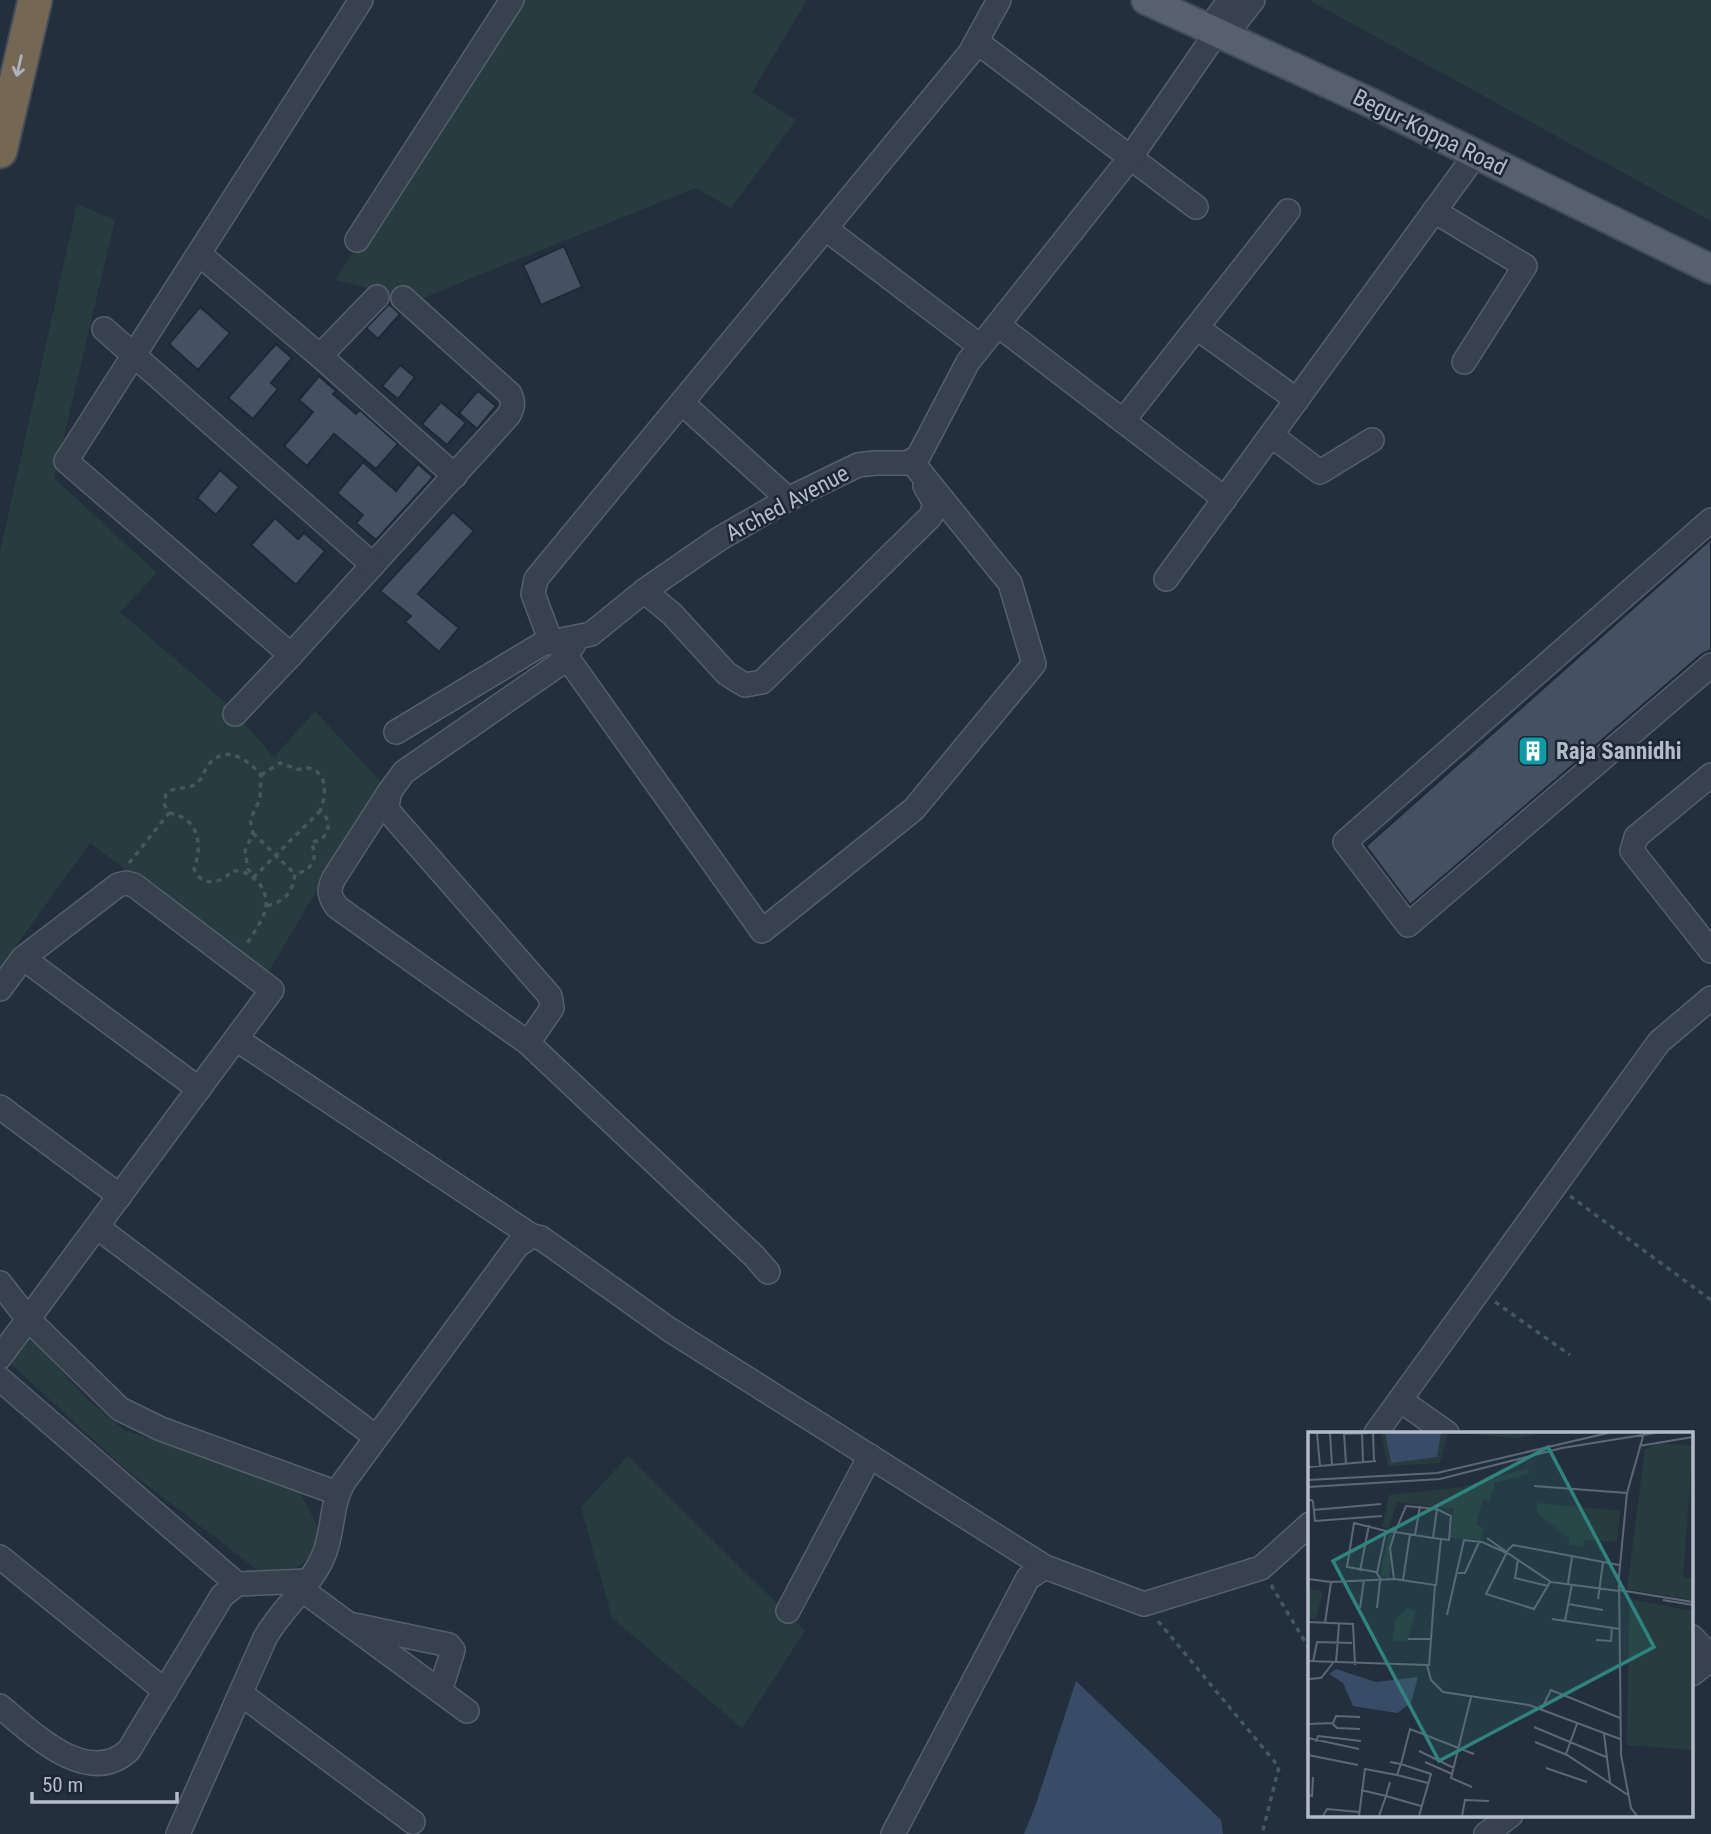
<svg xmlns="http://www.w3.org/2000/svg" width="1711" height="1834" font-family="'Roboto Condensed',sans-serif">
<style>
.green{fill:#263c3f}
.water{fill:#394c67}
.building{fill:#455162;stroke:#1f2835;stroke-width:2}
.lines{fill:none;stroke-linecap:round;stroke-linejoin:round}
.minor-casing{stroke:#565f6c;stroke-width:26}
.major-casing{stroke:#414a57;stroke-width:32}
.highway-casing{stroke:#434c59;stroke-width:37}
.path{stroke:#44595c;stroke-width:3.5;stroke-dasharray:5 5;stroke-linecap:butt}
.minor{stroke:#38414e;stroke-width:23}
.major{stroke:#56606e;stroke-width:28}
.highway{stroke:#746855;stroke-width:33}
.oneway{stroke:#aeb4bd}
.labels{text-anchor:middle;stroke-width:5;stroke-linejoin:round;paint-order:stroke}
.street-label{font-size:23px;fill:#b4bcc9;stroke:#1d2633}
.poi-label{font-size:23px;font-weight:bold;fill:#b4bcc9;stroke:#1d2633;text-anchor:start}
.inset-road{fill:none;stroke:#5e6776;stroke-width:2}
.view{fill:#308480;fill-opacity:0.15;stroke:#308480;stroke-width:3.5}
.inset-edge{fill:none;stroke:#b4bcc9;stroke-width:3.5}
</style>
<rect width="100%" height="100%" fill="#242f3e"/>
<!-- green -->
<g class="green">
<polygon points="520,0 807,0 752,92 796,120 731,208 695,188 418,300 335,280"/>
<polygon points="1309,0 1711,0 1711,221"/>
<polygon points="77,204 115,220 54,478 157,573 120,612 226,703 274,757 315,711 381,782 266,976 90,843 0,968 0,552"/>
<polygon points="29,1335 86,1398 124,1430 297,1486 320,1531 317,1551 294,1570 259,1571 122,1466 9,1362"/>
<polygon points="628,1456 805,1631 742,1728 612,1618 581,1507"/>
</g>
<!-- water -->
<polygon class="water" points="1076,1681 1221,1820 1223,1834 1024,1834 1036,1804"/>
<!-- building -->
<g class="building">
<polygon points="564,246 582,287 541,305 523,265"/>
<polygon points="389,304 400,314 378,339 366,328"/>
<polygon points="200,307 230,333 198,370 169,344"/>
<polygon points="276,344 292,358 271,383 278,389 253,419 228,398"/>
<polygon points="400,365 415,377 398,399 382,386"/>
<polygon points="319,376 336,391 333,394 356,414 360,410 398,444 376,469 334,434 307,466 284,446 313,412 299,400"/>
<polygon points="478,391 496,406 477,429 459,413"/>
<polygon points="441,402 466,423 447,445 422,424"/>
<polygon points="363,462 396,491 418,464 433,477 376,540 356,523 363,515 337,493"/>
<polygon points="220,470 239,487 216,515 197,498"/>
<polygon points="453,512 474,531 418,594 459,628 439,652 405,622 411,616 380,591"/>
<polygon points="275,518 298,539 304,533 325,551 296,585 251,545"/>
<polygon points="1711,539 1711,650 1702,654 1410,905 1366,846"/>
</g>
<g class="lines">
<!-- minor casing -->
<g class="minor-casing">
<g id="minor">
<path d="M361 0 66 461 291 655 508 416C513 408 514 403 510 394L403 298"/>
<polyline points="1209,28 1230,0"/>
<polyline points="1225,36 1253,0"/>
<polyline points="977,42 1196,207"/>
<polyline points="1434,211 1525,266 1464,362"/>
<polyline points="826,229 980,346"/>
<polyline points="357,240 512,0"/>
<polyline points="199,254 320,356 455,476"/>
<polyline points="998,325 1225,499"/>
<polyline points="1197,328 1297,400"/>
<polyline points="104,329 373,565"/>
<polyline points="320,356 377,297"/>
<polyline points="682,403 788,499"/>
<polyline points="1123,421 1288,211"/>
<polyline points="1271,435 1320,472 1372,440"/>
<polyline points="1711,520 1345,842 1408,925 1711,665"/>
<polyline points="1166,579 1476,154"/>
<path d="M644 591 672 614 727 674 745 685 762 682 930 517C938 504 932 498 925 486"/>
<polyline points="551,642 533,594 536,579 970,53 999,0"/>
<path d="M574 644 558 665 404 772 390 791 334 878C328 890 329 896 337 907L528 1043 754 1256 768 1272"/>
<polyline points="566,656 762,931 914,809 1034,664 1010,583 912,462"/>
<polyline points="235,714 291,655"/>
<polyline points="396,732 542,644 591,634 644,591 719,539 788,499 858,465 875,463 907,463 918,457 968,362 1130,158 1217,32"/>
<polyline points="1711,775 1636,837 1632,851 1711,951"/>
<polyline points="390,791 387,806 389,812 550,996 552,1008 528,1043"/>
<polyline points="23,958 199,1089"/>
<polyline points="0,989 23,958 118,885 126,883 134,885 272,990 0,1357"/>
<polyline points="236,1039 532,1236"/>
<polyline points="0,1107 120,1196"/>
<polyline points="97,1227 376,1437"/>
<polyline points="0,1283 28,1319 120,1409 161,1429 337,1493"/>
<polyline points="0,1379 237,1584"/>
<polyline points="1400,1400 1447,1433"/>
<polyline points="1376,1433 1659,1042 1711,998"/>
<polyline points="0,1557 165,1691"/>
<polyline points="301,1589 467,1711"/>
<polyline points="788,1611 870,1456"/>
<polyline points="354,1625 449,1645 453,1650 440,1691"/>
<polyline points="1692,1637 1711,1657"/>
<polyline points="1692,1674 1711,1659"/>
<polyline points="241,1694 413,1822"/>
<path d="M0 1706C31 1732 88 1789 129 1750L222 1596 237 1584 308 1581"/>
<path d="M178 1834 265 1638C281 1609 310 1587 323 1557 334 1533 330 1506 343 1483L517 1246 532 1236 541 1238 670 1330 1045 1567"/>
<polyline points="893,1834 1028,1578 1045,1567 1144,1604 1261,1568 1310,1524"/>
<polyline points="1486,1834 1511,1815"/>
</g>
</g>
<!-- major casing -->
<g class="major-casing">
<polyline id="major" points="1146,0 1369,102 1711,269"/>
</g>
<!-- highway casing -->
<g class="highway-casing">
<polyline id="highway" points="0,151 35,0"/>
</g>
<!-- path -->
<g class="path">
<path d="M261 775 280 763C285 764 292 768 297 769 300 770 304 768 308 768 329 772 326 796 320 811 331 819 330 830 322 839L311 843C319 858 312 871 295 874 293 892 284 903 265 906"/>
<path d="M169 813C199 818 203 844 194 869 201 887 221 884 232 871 252 869 271 890 265 911 262 922 252 935 246 945"/>
<polyline points="253,833 295,874"/>
<path d="M129 863 169 813 164 804 166 794C175 785 187 791 197 783 203 778 204 770 209 764 226 744 247 759 261 775L260 799 250 820 253 833 245 851 248 869 254 877 320 811"/>
<polyline points="1570,1196 1711,1300"/>
<polyline points="1495,1302 1570,1355"/>
<polyline points="1271,1585 1310,1650"/>
<polyline points="1158,1621 1279,1767 1262,1834"/>
</g>
<!-- minor -->
<use href="#minor" class="minor"/>
<!-- major -->
<use href="#major" class="major"/>
<!-- highway -->
<use href="#highway" class="highway"/>
</g>
<!-- one-way arrows -->
<defs><path id="oneway-shaft" d="M-6 0H5M1.5-3L5.5 0L1.5 3" fill="none" stroke-width="1.6" stroke-linecap="round" stroke-linejoin="round" transform="scale(1.75)"/></defs>
<use class="oneway" href="#oneway-shaft" transform="translate(19 66) rotate(103)"/>
<!-- icons -->
<defs>
<g id="building-square" transform="scale(1.575)"><rect x="-9" y="-9" width="18" height="18" rx="4" fill="#0f9aa8" stroke="#1d2633"/><path d="M-4-6H4V6H1V3H-1V6H-4ZM-2.5-4.3h1.7v1.8h-1.7ZM.8-4.3h1.7v1.8H.8ZM-2.5-1h1.7V.8h-1.7ZM.8-1h1.7V.8H.8Z" fill="#fff"/></g>
</defs>
<g fill-rule="evenodd">
<use href="#building-square" x="1533" y="751"/>
</g>
<g class="labels">
<!-- street labels -->
<g class="street-label">
<text transform="translate(1430 132) rotate(26)" y="8">Begur-Koppa Road</text>
<text transform="translate(787 503) rotate(-28)" y="8">Arched Avenue</text>
</g>
<!-- poi labels -->
<g class="poi-label">
<text x="1556" y="759">Raja Sannidhi</text>
</g>
</g>
<!-- overview -->
<g transform="translate(1308 1432)">
<rect width="385" height="385" fill="#242f3e"/>
<path d="M73 1H77L82 29 131 11 133 1H140L132 31 80 34ZM161 1H232L208 7ZM352 11 385 14 375 146H385V168L319 157 337 17ZM220 36 221 42 187 51 182 69 175 67 168 93 176 96 172 108 142 106 146 77 89 70 81 97 74 95 81 63 155 55ZM228 71 312 79 309 110 276 108 275 115 261 113V107L230 82ZM81 100 85 101 81 147 72 143ZM0 157 15 159 8 187 0 186ZM321 167 385 179V318L319 313ZM99 176 108 179 99 210 84 209 88 187Z" fill="#263c3f"/>
<path d="M77 1H133L129 25 83 31ZM28 237 68 250 110 245 103 271 89 281 45 274 35 251 21 242Z" fill="#394c67"/>
<path class="inset-road" d="M9 1 12 34M22 1 24 33M36 1 38 32M54 1 55 30M65 1 66 29M36 2 60 1M331 14 385 5M0 35 68 29M0 48 129 41 300 1M226 54 319 61M0 55 132 47 254 16 347 1M0 67 5 69 7 89 74 84M5 78 73 72M107 103 112 74M125 106 129 77M179 106 200 121M199 119 205 113 311 133M198 122 178 162 226 177 242 150M210 127 207 146 240 154M52 139 61 93M69 141 78 99M150 141H157L171 110M0 147 23 150M95 148 102 102M74 149 68 140 39 135 46 91 78 99 87 100 125 106 141 108 143 84 129 77 98 74 87 100 82 116 86 147M260 151 264 125M128 154 133 107M311 158 385 170M290 167 295 131M355 168 385 173M260 172 295 178M52 176 56 148M69 176 72 149M139 183 156 108 174 110 201 122 243 150 311 159M244 187 312 197M257 189 264 152M0 190 45 192 47 233M17 191 23 150 87 147 127 153 121 234M100 207H123M288 208 303 209 304 195M0 229 119 233 123 248 135 260 221 273 312 307M5 230 9 210 44 211M28 231 31 192M0 247 13 246 25 231M163 265 143 346 164 355M233 278 243 258 312 286M25 291 28 284 52 285M0 292 24 291 29 296 52 297M226 295 298 325M296 302 302 350M0 306 51 317M8 310 10 304 53 309M227 310 259 323 320 363M111 319 146 336M258 322 269 292M0 323 50 333M82 330 93 332 102 297 166 322M117 330 144 342M238 336 279 350M89 343 120 351M82 350 78 364 113 374M53 358 78 364 71 384M0 363 4 364 5 345M15 384 19 377 51 380M51 384 57 337 89 343 93 332 123 342 111 384M154 384 157 368 181 369M329 384 323 376 313 323 311 144 319 61 336 1"/>
<path class="view" d="M240 15 346 215 131 329 25 129Z"/>
<rect width="385" height="385" class="inset-edge"/>
</g>
<!-- scale -->
<path d="M32 1792v10h145v-10" fill="none" stroke="#b4bcc9" stroke-width="3.5"/>
<text x="42" y="1792" font-size="21" fill="#b4bcc9" stroke="#1d2633" stroke-width="5" paint-order="stroke">50 m</text>
</svg>
